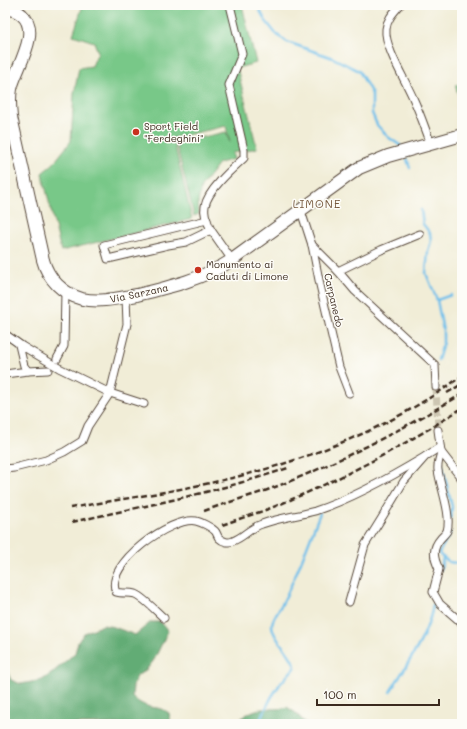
<svg xmlns="http://www.w3.org/2000/svg" width="467" height="729" font-family="Mali,sans-serif">
<style>
.green{fill:#78c888;stroke:#5a7953}
.forest{fill:#62ac74;stroke:#4e6b49}
.lines{fill:none;stroke-linecap:round;stroke-linejoin:round}
.stream{stroke:#70c0eb;stroke-width:2.5}
.minor-tunnel{stroke:#cdc6b2;stroke-width:7;stroke-dasharray:7 3.5;stroke-linecap:butt}
.minor-casing{stroke:#56473a;stroke-width:9}
.primary-casing{stroke:#56473a;stroke-width:14}
.minor{stroke:#fff;stroke-width:7}
.primary{stroke:#fff;stroke-width:12}
.rail{stroke:#3b2a1e;stroke-width:2.5;stroke-dasharray:6 3;stroke-linecap:butt}
.poi-dot{fill:#c8321e;stroke:#fdfcf7;stroke-width:1.5}
.labels{text-anchor:middle;stroke-width:3;stroke-linejoin:round;paint-order:stroke}
.poi-label{font-size:10px;fill:#3b2a1e;stroke:#fdfcf7;text-anchor:start}
.street-label{font-size:10px;fill:#3b2a1e;stroke:#fdfcf7}
.neighbourhood-label{font-size:11px;letter-spacing:1px;fill:#77593e;stroke:#fdfcf7}
</style>
<rect width="100%" height="100%" fill="#fdfcf7"/>
<filter id="ink" filterUnits="userSpaceOnUse"><feTurbulence type="fractalNoise" baseFrequency=".025" numOctaves="2"/><feDisplacementMap in="SourceGraphic" scale="8" xChannelSelector="R" yChannelSelector="G"/><feConvolveMatrix kernelMatrix="1 2 1 2 8 2 1 2 1" color-interpolation-filters="sRGB"/></filter>
<filter id="wash" filterUnits="userSpaceOnUse"><feTurbulence type="fractalNoise" baseFrequency=".012" numOctaves="4" result="noise"/><feDisplacementMap in="SourceGraphic" scale="16" xChannelSelector="R" yChannelSelector="G"/><feGaussianBlur stdDeviation="0.9" result="paint"/><feColorMatrix in="noise" values="0 0 0 0 0 0 0 0 0 0 0 0 0 0 0 0 0 1.4 0 .05"/><feComposite in="paint" operator="in"/></filter>
<g filter="url(#wash)">
<rect width="100%" height="100%" fill="#f1edd7"/>
<!-- green -->
<g class="green">
<polygon points="83,5 242,5 256,63 237,68 257,148 232,153 234,159 219,163 201,187 198,202 199,214 194,216 176,143 226,132 230,143 226,126 173,138 192,219 61,251 42,173 53,164 71,141 74,94 79,68 92,66 98,52 94,42 73,35"/>
<polygon points="462,84 462,106 455,85"/>
</g>
<!-- forest -->
<g class="forest">
<path d="M151 622H161L168 631 154 660 147 669 137 676 133 686 132 697C137 701 144 706 151 707 161 709 160 707 169 713L171 724H5V653L7 671 11 680 21 684 42 680 51 674 75 653 78 642 84 633 103 625 114 627 135 635Z"/>
<path d="M287 707 296 713 306 724H236C241 717 253 709 262 709 272 708 278 710 287 707Z"/>
</g>
<g class="lines">
<!-- stream -->
<g class="stream">
<polyline points="257,5 265,20 276,34 287,42 333,58 359,71 372,94 372,113 377,125 388,137 401,146"/>
<polyline points="407,159 410,168"/>
<polyline points="421,210 423,224 430,233 431,241 428,252 426,273 437,300 443,331 443,343 438,360"/>
<polyline points="437,300 451,295"/>
<polyline points="442,464 452,507 451,518"/>
<polyline points="450,533 439,553 440,555 449,562 462,564"/>
<polyline points="441,569 443,558"/>
<path d="M390 692C406 665 429 636 433 604"/>
<path d="M258 724 271 698 280 684 295 667C293 653 272 640 272 624 273 617 280 608 283 602 298 573 308 543 320 513"/>
</g>
</g>
</g>
<g filter="url(#ink)">
<g class="lines">
<!-- minor-tunnel -->
<polyline class="minor-tunnel" points="436,387 438,430"/>
<!-- minor casing -->
<g class="minor-casing">
<g id="minor">
<path d="M400 5C394 12 387 19 386 29 384 47 406 81 413 98 420 113 425 128 431 144"/>
<polyline points="301,211 312,245 320,285 339,367 349,393"/>
<polyline points="207,220 104,245 108,259 168,245 186,242 211,230 232,260"/>
<path d="M211 230C208 223 203 215 205 206 208 190 232 169 244 158V150L229 85 242 54 230 5"/>
<polyline points="312,245 338,271 355,291 435,365 436,387"/>
<polyline points="338,271 381,250 420,234"/>
<polyline points="5,334 22,346 59,368 110,393 144,404"/>
<polyline points="57,359 64,346 65,291"/>
<polyline points="28,371 48,370"/>
<polyline points="5,374 28,371 24,366 19,345"/>
<polyline points="438,430 441,452 462,479"/>
<path d="M441 452C440 457 437 464 438 470 440 486 452 515 447 531 446 533 443 536 441 538 432 548 433 557 439 569L433 592 440 604 462 623"/>
<polyline points="5,469 14,468 46,460 64,452 82,441 88,426 110,393 127,324 126,297"/>
<polyline points="349,602 365,545 383,516 404,481 426,456 440,447"/>
<path d="M164 618C156 611 144 598 135 594 129 592 122 594 116 592 103 565 172 516 196 521 201 522 211 527 215 531 217 533 217 536 219 538 223 542 229 543 233 541 244 537 251 527 262 524 279 518 297 516 315 511 351 499 393 476 426 456"/>
</g>
</g>
<!-- primary casing -->
<g class="primary-casing">
<path id="primary" d="M5 9C12 9 17 10 22 15 42 32 15 69 11 89 9 99 10 108 11 117L43 260C48 279 63 294 82 299 101 303 119 298 137 295 170 287 203 279 232 260L359 168 388 156 462 135"/>
</g>
<!-- minor -->
<use href="#minor" class="minor"/>
<!-- primary -->
<use href="#primary" class="primary"/>
<!-- rail -->
<g class="rail">
<polyline points="447,393 462,384"/>
<path d="M70 508C152 494 234 483 312 454 350 440 390 423 424 401 437 394 449 385 462 376"/>
<path d="M204 511C223 504 243 498 262 492 330 467 400 431 462 394"/>
<path d="M72 522C144 506 218 492 288 468"/>
<path d="M222 525C238 519 255 514 271 508 337 481 403 447 462 408"/>
</g>
</g>
</g>
<!-- markers -->
<g class="poi-dot">
<circle cx="136" cy="132" r="4"/>
<circle cx="198" cy="270" r="4"/>
</g>
<g class="labels">
<!-- poi labels -->
<g class="poi-label">
<text x="144" y="130">Sport Field<tspan x="144" dy="12">"Ferdeghini"</tspan></text>
<text x="206" y="268">Monumento ai<tspan x="206" dy="12">Caduti di Limone</tspan></text>
</g>
<!-- street labels -->
<g class="street-label">
<text transform="translate(139 293) rotate(-12)" y="4">Via Sarzana</text>
<text transform="translate(334 300) rotate(77)" y="4">Carpanedo</text>
</g>
<!-- neighbourhood labels -->
<g class="neighbourhood-label">
<text x="317" y="208">LIMONE</text>
</g>
</g>
<!-- margin -->
<rect width="467" height="729" fill="none" stroke="#fdfcf7" stroke-width="20"/>
<!-- scale -->
<path d="M317 699v6h122v-6" fill="none" stroke="#3b2a1e" stroke-width="2"/>
<text x="323" y="699" font-size="12" fill="#3b2a1e" stroke="#fdfcf7" stroke-width="3" paint-order="stroke">100 m</text>
</svg>
